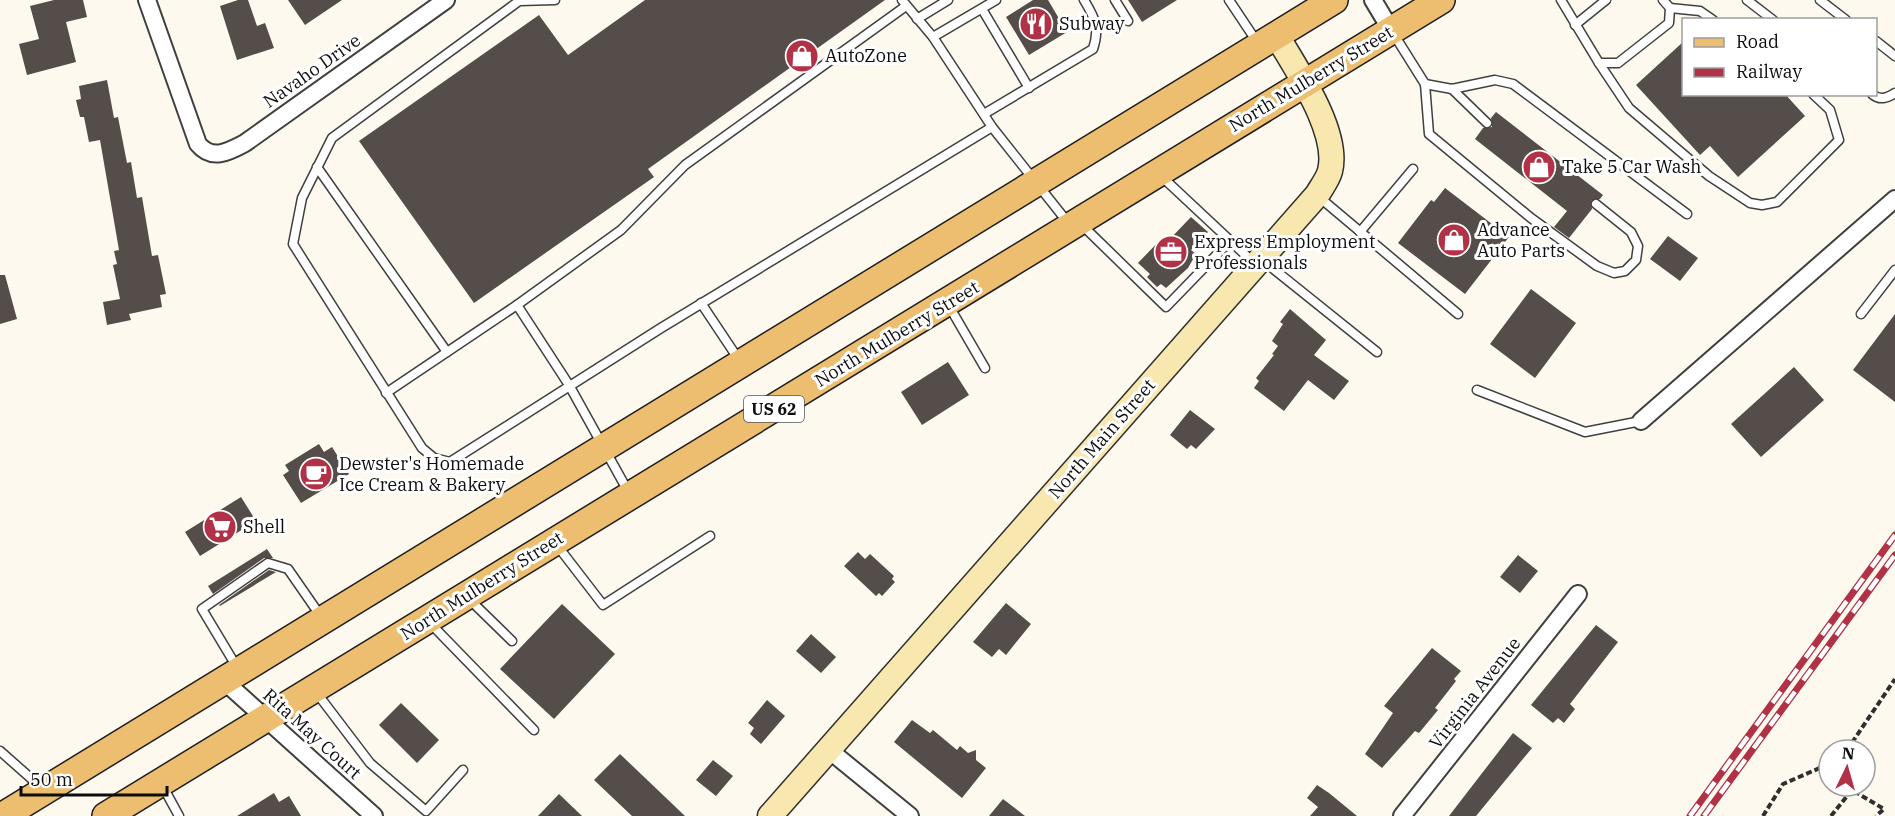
<svg xmlns="http://www.w3.org/2000/svg" width="1895" height="816" font-family="'IBM Plex Serif',serif">
<style>
.building{fill:#554d4a}
.lines{fill:none;stroke-linecap:round;stroke-linejoin:round}
.lane-casing{stroke:#404040;stroke-width:11}
.street-casing{stroke:#404040;stroke-width:20}
.secondary-casing{stroke:#2f2f2f;stroke-width:27}
.primary-casing{stroke:#1e1e1e;stroke-width:30}
.path{stroke:#2f2f2f;stroke-width:4;stroke-dasharray:6 3;stroke-linecap:butt}
.lane{stroke:#fff;stroke-width:8}
.street{stroke:#fff;stroke-width:16}
.secondary{stroke:#f8e7af;stroke-width:24}
.primary{stroke:#edbe6f;stroke-width:27}
.rail-casing{stroke:#b13147;stroke-width:7}
.rail{stroke:#fff;stroke-width:4.5;stroke-dasharray:14;stroke-linecap:butt}
.labels{text-anchor:middle;stroke-width:6;stroke-linejoin:round;paint-order:stroke}
.shield{fill:#fff;stroke:#565656;stroke-width:1.5}
.shield-label{font-size:16px;font-weight:bold;fill:#0d0d0d}
.poi-label{font-size:18px;fill:#0d0d0d;stroke:#fff;text-anchor:start}
.street-label{font-size:18px;fill:#0d0d0d;stroke:#fff}
</style>
<rect width="100%" height="100%" fill="#fef9ee"/>
<!-- building -->
<g class="building">
<polygon points="54,0 83,0 87,17 66,22 76,62 27,75 19,44 39,39 30,6"/>
<polygon points="238,0 248,0 257,26 265,23 274,48 237,60 220,6"/>
<polygon points="288,0 342,0 305,25"/>
<polygon points="645,0 885,0 648,169 654,177 474,303 359,141 539,15 568,55"/>
<polygon points="1033,0 1048,0 1067,32 1029,55 1006,17"/>
<polygon points="1128,0 1177,0 1142,22"/>
<polygon points="1683,42 1683,94 1785,94 1805,116 1738,177 1710,146 1700,155 1636,85"/>
<polygon points="107,80 114,118 118,117 127,163 131,162 137,198 142,197 152,256 158,255 166,294 160,295 162,307 129,314 131,320 107,325 103,302 120,299 113,265 117,264 114,251 119,250 100,140 89,142 84,117 80,117 76,100 81,99 79,86"/>
<polygon points="1496,112 1603,195 1600,199 1591,201 1592,209 1569,238 1554,227 1567,211 1475,139 1483,128 1492,127 1491,118"/>
<polygon points="1445,188 1509,237 1465,294 1398,243 1431,200 1434,202"/>
<polygon points="1191,217 1208,232 1191,250 1196,254 1188,268 1166,288 1161,284 1157,287 1147,277 1150,274 1138,263 1163,237 1167,242"/>
<polygon points="1668,236 1698,258 1680,281 1650,259"/>
<polygon points="0,275 5,275 17,319 0,324"/>
<polygon points="1531,289 1576,323 1535,378 1490,344"/>
<polygon points="1290,309 1326,340 1314,355 1349,381 1334,400 1308,380 1284,411 1254,388 1259,381 1256,378 1274,355 1272,354 1278,346 1272,341 1283,324 1280,322"/>
<polygon points="1895,314 1895,402 1853,370"/>
<polygon points="948,362 969,395 922,425 901,392"/>
<polygon points="1794,367 1824,400 1761,457 1731,424"/>
<polygon points="1190,410 1215,429 1196,449 1191,445 1187,449 1170,435"/>
<polygon points="319,444 324,452 332,447 349,474 301,503 283,475 289,471 285,465"/>
<polygon points="241,497 256,521 200,556 185,532"/>
<polygon points="267,549 273,558 264,558 213,594 208,586"/>
<polygon points="858,552 865,559 870,554 894,576 892,579 895,582 882,596 879,593 876,596 844,566"/>
<polygon points="1518,555 1538,571 1520,593 1500,577"/>
<polygon points="269,570 276,572 220,606 219,605"/>
<polygon points="1006,603 1031,624 1006,655 999,649 992,657 973,642"/>
<polygon points="562,604 615,654 554,719 500,669"/>
<polygon points="1596,625 1618,642 1570,704 1575,709 1564,723 1558,718 1553,723 1531,705"/>
<polygon points="811,634 836,657 821,673 796,651"/>
<polygon points="1432,648 1461,671 1454,679 1456,681 1435,708 1438,710 1419,733 1415,731 1382,768 1365,754 1393,713 1384,706"/>
<polygon points="767,700 785,716 761,744 750,734 754,728 748,723"/>
<polygon points="401,703 439,740 417,763 379,725"/>
<polygon points="912,720 930,733 933,730 957,750 960,746 968,753 976,750 976,760 986,768 962,798 894,742"/>
<polygon points="1513,733 1532,748 1476,816 1449,816"/>
<polygon points="620,754 685,816 632,816 594,780"/>
<polygon points="713,760 733,776 716,796 696,780"/>
<polygon points="1317,785 1329,793 1357,816 1310,816 1318,807 1307,798"/>
<polygon points="274,793 279,802 289,796 301,816 237,816"/>
<polygon points="559,794 582,816 538,816"/>
<polygon points="1003,799 1025,816 989,816"/>
</g>
<g class="lines">
<!-- lane casing -->
<g class="lane-casing">
<g id="lane">
<polyline points="555,0 519,1 332,138 302,198 293,244 422,448 434,458 450,462 661,328 992,127"/>
<polyline points="902,0 933,37 992,127 1069,224"/>
<polyline points="1115,0 1128,21"/>
<polyline points="1229,0 1257,42"/>
<polyline points="1561,0 1599,63 1618,63 1669,23 1670,8 1663,0"/>
<polyline points="1747,0 1773,20"/>
<polyline points="1820,0 1846,20"/>
<polyline points="1670,8 1700,11 1713,20"/>
<polyline points="982,9 1029,88"/>
<polyline points="917,19 948,0"/>
<polyline points="1575,25 1606,0"/>
<polyline points="1393,33 1425,84 1429,134 1531,218 1597,266 1614,273 1625,271 1636,260 1638,246 1631,232 1596,204"/>
<polyline points="933,37 996,0"/>
<polyline points="1876,41 1895,56"/>
<polyline points="1599,63 1629,108 1709,176 1750,203 1762,205 1777,202 1839,140 1830,110 1813,94"/>
<polyline points="1425,84 1452,89 1495,80 1513,84 1687,214"/>
<polyline points="1452,89 1487,123"/>
<path d="M1872 94C1880 101 1887 98 1895 93"/>
<path d="M984 114 1093 49C1100 28 1095 18 1084 0"/>
<polyline points="317,167 447,352"/>
<polyline points="1160,175 1253,262"/>
<polyline points="1319,197 1458,314"/>
<polyline points="1082,225 1166,307 1230,241"/>
<polyline points="1360,232 1413,169"/>
<polyline points="1261,259 1377,352"/>
<polyline points="701,303 739,360"/>
<polyline points="949,306 985,368"/>
<polyline points="1861,314 1895,270"/>
<polyline points="1477,390 1585,432 1641,421"/>
<polyline points="386,393 517,305"/>
<polyline points="629,493 569,385 517,305 621,230 685,165 906,6"/>
<polyline points="556,544 603,605 710,536"/>
<polyline points="468,598 512,641"/>
<polyline points="429,622 534,730"/>
<polyline points="238,669 202,609 268,563 288,569 322,618"/>
<polyline points="316,692 370,763 426,811 463,770"/>
<polyline points="0,751 42,788"/>
<polyline points="162,785 179,816"/>
</g>
</g>
<!-- street casing -->
<g class="street-casing">
<g id="street">
<path d="M147 0 198 144C212 161 228 152 245 143L446 0"/>
<polyline points="1373,0 1391,30"/>
<polyline points="1641,421 1895,199"/>
<polyline points="224,681 374,816"/>
<polyline points="829,750 910,816"/>
<polyline points="1402,816 1578,594"/>
</g>
</g>
<!-- secondary casing -->
<g class="secondary-casing">
<path id="secondary" d="M770 816 1317 195C1321 188 1328 179 1330 171 1340 132 1296 69 1277 36"/>
</g>
<!-- primary casing -->
<g class="primary-casing">
<g id="primary">
<polyline points="3,816 1334,0"/>
<polyline points="106,816 1441,0"/>
</g>
</g>
<!-- path -->
<g class="path">
<polyline points="1847,750 1895,679"/>
<polyline points="1763,816 1783,784 1829,764"/>
<polyline points="1831,816 1852,790 1884,809 1876,816"/>
</g>
<!-- lane -->
<use href="#lane" class="lane"/>
<!-- street -->
<use href="#street" class="street"/>
<!-- secondary -->
<use href="#secondary" class="secondary"/>
<!-- primary -->
<use href="#primary" class="primary"/>
<!-- rail casing -->
<g class="rail-casing">
<g id="rail">
<polyline points="1690,816 1895,535"/>
<polyline points="1704,816 1895,555"/>
</g>
</g>
<!-- rail -->
<use href="#rail" class="rail"/>
</g>
<!-- icons -->
<defs>
<g id="restaurant-disc" transform="scale(1.725)"><circle r="9.5" fill="#b13147" stroke="#fff"/><path d="M-5-6h1v4h1v-4h1v4h1v-4h1v5L-1.5 .5V6h-2V.5L-5-1ZM5-6V6H3V1.5H1.5Q1.5-4 5-6Z" fill="#fff"/></g>
<g id="shop-disc" transform="scale(1.725)"><circle r="9.5" fill="#b13147" stroke="#fff"/><path d="M-5-2.5h2.3a2.7 3.5 0 0 1 5.4 0H5L5.5 6h-11ZM-1.5-2.5h3a1.5 2.3 0 0 0-3 0Z" fill="#fff"/></g>
<g id="office-disc" transform="scale(1.725)"><circle r="9.5" fill="#b13147" stroke="#fff"/><path d="M-6-3h4V-5.5h4V-3h4V5H-6ZM-1-4.5V-3h2v-1.5ZM-6 0V1H6V0Z" fill="#fff"/></g>
<g id="cafe-disc" transform="scale(1.725)"><circle r="9.5" fill="#b13147" stroke="#fff"/><path d="M-5.5-4.5H6V0H3Q3 3.5 0 3.5H-2.5Q-5.5 3.5-5.5 0ZM3-3.2v2h1.7v-2ZM-6 4.5H4V6H-6Z" fill="#fff"/></g>
<g id="supermarket-disc" transform="scale(1.725)"><circle r="9.5" fill="#b13147" stroke="#fff"/><path d="M-6-5.5h2.5l.6 2H6L4.5 2H-2.5L-4.4-4H-6ZM-1.5 3.2a1.3 1.3 0 1 0 .1 0ZM3 3.2a1.3 1.3 0 1 0 .1 0Z" fill="#fff"/></g>
</defs>
<g fill-rule="evenodd">
<use href="#restaurant-disc" x="1036" y="24"/>
<use href="#shop-disc" x="802" y="56"/>
<use href="#shop-disc" x="1539" y="167"/>
<use href="#shop-disc" x="1454" y="240"/>
<use href="#office-disc" x="1171" y="252"/>
<use href="#cafe-disc" x="316" y="474"/>
<use href="#supermarket-disc" x="220" y="527"/>
</g>
<g class="labels">
<!-- shield labels -->
<rect class="shield" x="744" y="396" width="60" height="26" rx="4.5"/>
<g class="shield-label">
<text x="774" y="415">US 62</text>
</g>
<!-- poi labels -->
<g class="poi-label">
<text x="1059" y="30">Subway</text>
<text x="825" y="62">AutoZone</text>
<text x="1562" y="173">Take 5 Car Wash</text>
<text x="1477" y="236">Advance<tspan x="1477" dy="21">Auto Parts</tspan></text>
<text x="1194" y="248">Express Employment<tspan x="1194" dy="21">Professionals</tspan></text>
<text x="339" y="470">Dewster's Homemade<tspan x="339" dy="21">Ice Cream &amp; Bakery</tspan></text>
<text x="243" y="533">Shell</text>
</g>
<!-- street labels -->
<g class="street-label">
<text transform="translate(312 71) rotate(-35)" y="6">Navaho Drive</text>
<text transform="translate(1311 79) rotate(-31)" y="6">North Mulberry Street</text>
<text transform="translate(897 334) rotate(-31)" y="6">North Mulberry Street</text>
<text transform="translate(1102 439) rotate(-49)" y="6">North Main Street</text>
<text transform="translate(482 586) rotate(-32)" y="6">North Mulberry Street</text>
<text transform="translate(1475 693) rotate(-52)" y="6">Virginia Avenue</text>
<text transform="translate(312 734) rotate(42)" y="6">Rita May Court</text>
</g>
</g>
<!-- legend -->
<rect x="1682" y="18" width="195" height="78" fill="#ffffff" stroke="#9e9e9e" stroke-width="1.5"/>
<rect x="1694" y="38" width="30" height="9" fill="#edbe6f" stroke="#9e9e9e" stroke-width="1.5"/>
<text x="1736" y="48" font-size="18" fill="#0d0d0d">Road</text>
<rect x="1694" y="68" width="30" height="9" fill="#b13147" stroke="#9e9e9e" stroke-width="1.5"/>
<text x="1736" y="78" font-size="18" fill="#0d0d0d">Railway</text>
<!-- north arrow -->
<g transform="translate(1847 768) rotate(5)"><circle r="28" fill="#ffffff" stroke="#9e9e9e" stroke-width="1.5"/>
<path d="M0-4.5L10 22L0 15L-10 22Z" fill="#b13147"/>
<text y="-9" font-size="16" font-weight="bold" text-anchor="middle" fill="#0d0d0d">N</text>
</g>
<!-- scale -->
<path d="M21 786v9h146v-9" fill="none" stroke="#0d0d0d" stroke-width="3"/>
<text x="30" y="786" font-size="18" fill="#0d0d0d" stroke="#ffffff" stroke-width="4.5" paint-order="stroke">50 m</text>
</svg>
